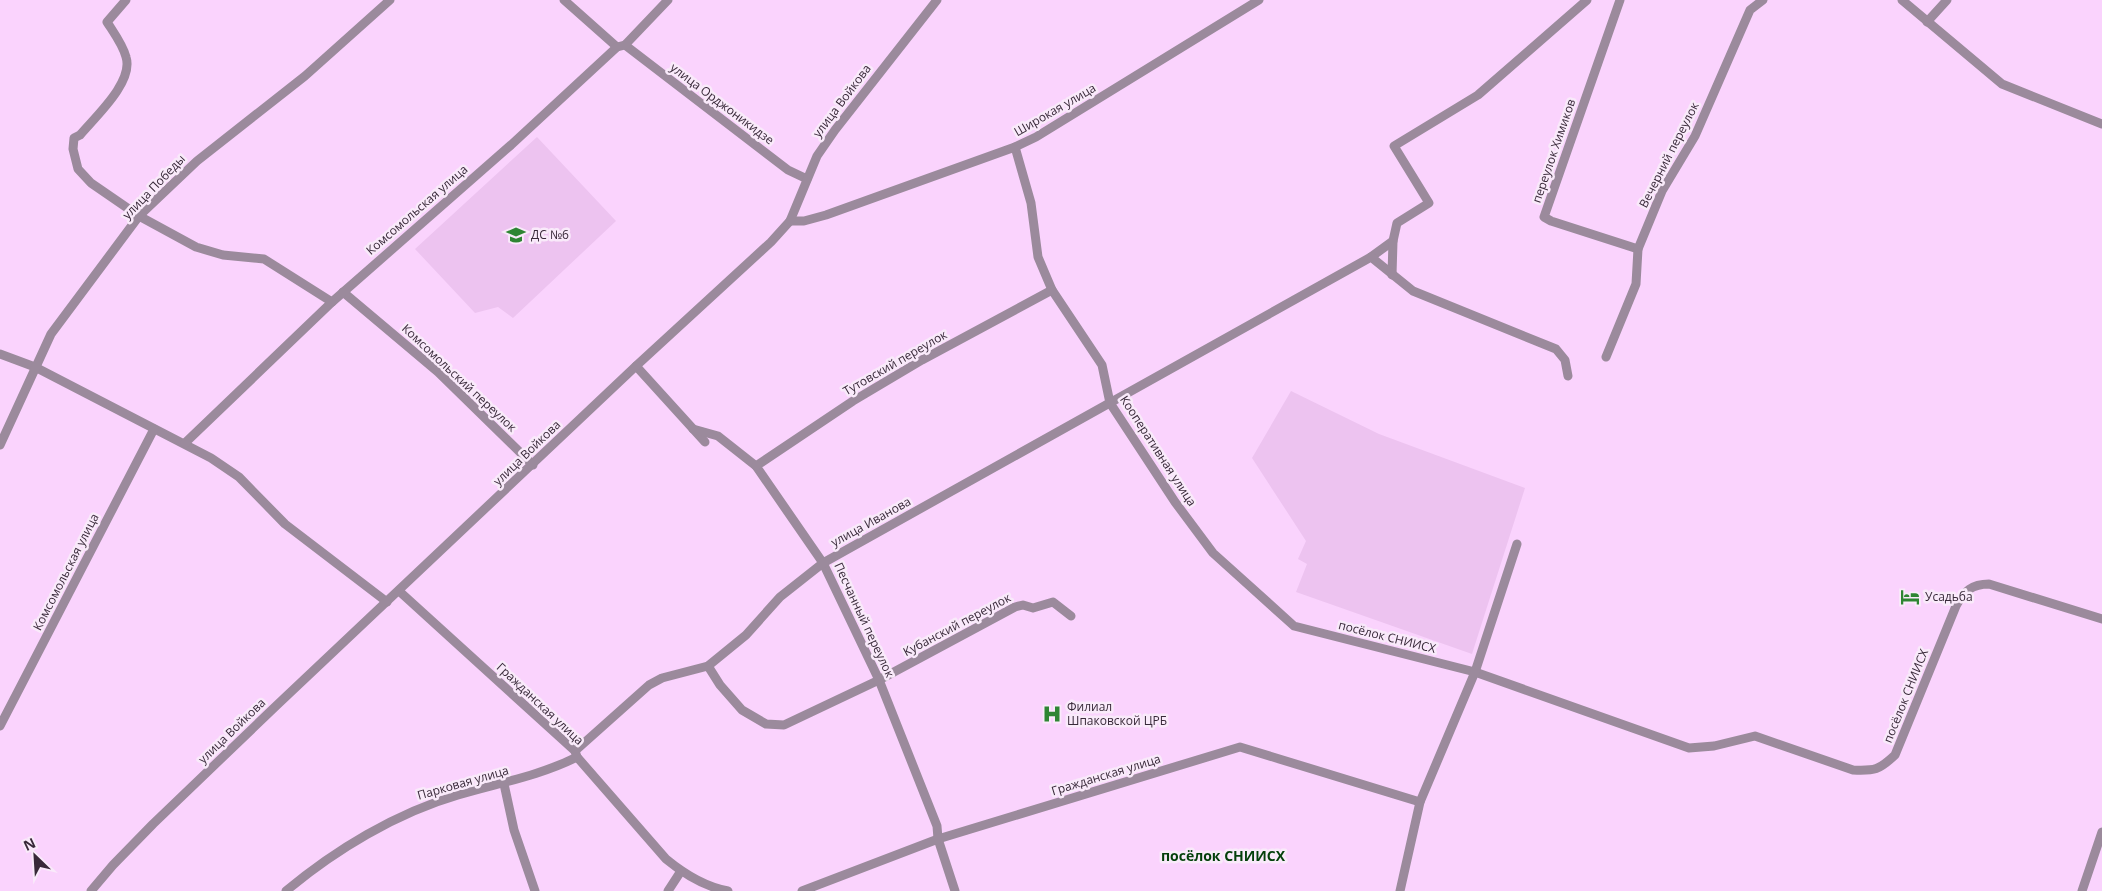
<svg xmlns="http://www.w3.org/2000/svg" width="2102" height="891" font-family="'Open Sans',sans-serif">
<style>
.built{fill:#edc3f0}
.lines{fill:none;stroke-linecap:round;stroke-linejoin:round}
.minor{stroke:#9b8a9c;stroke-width:9}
.labels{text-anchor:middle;stroke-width:5;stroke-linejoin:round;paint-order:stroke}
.street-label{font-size:12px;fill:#382939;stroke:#f9eafa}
.poi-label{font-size:12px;fill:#382939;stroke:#f9eafa;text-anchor:start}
.neighbourhood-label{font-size:14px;font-weight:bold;fill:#033f0a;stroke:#f9eafa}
</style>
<rect width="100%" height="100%" fill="#fad3fd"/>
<!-- built -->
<g class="built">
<polygon points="537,137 616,221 513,318 498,307 475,313 415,249"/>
<polygon points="1291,391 1379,434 1525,488 1472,654 1296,592 1307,564 1298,559 1306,541 1252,458"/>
</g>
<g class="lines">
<!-- minor -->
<g class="minor">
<path d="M126 0 107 22C114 33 123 45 126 57 134 82 95 117 80 135L74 138 73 149 78 169 91 183 139 216 196 247 223 255 264 259 332 302"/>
<polyline points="564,0 617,47"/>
<polyline points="1620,0 1544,217 1551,221 1638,249"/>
<polyline points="1902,0 2002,84 2102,124"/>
<polyline points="1927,22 1947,0"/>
<polyline points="625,45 788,170 807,179"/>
<path d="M1015 147 1031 203 1038 257 1052 290 1102 365 1110 403 1175 502 1213 553 1294 626 1475 672 1689 748 1714 746 1755 736 1853 770C1875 771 1879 770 1895 755L1956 606C1964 591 1972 584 1989 584L2102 619"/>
<polyline points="790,221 804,221 826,215 1015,147 1036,137 1259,0"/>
<polyline points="1371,257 1393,241"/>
<polyline points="1392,275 1393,241 1397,223 1429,203 1394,146 1478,95 1587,0"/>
<polyline points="343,292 438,372 533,465"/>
<polyline points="0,354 35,367 211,458 239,477 285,524 387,602"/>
<polyline points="1606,357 1636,284 1638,249 1662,191 1695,136 1750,10 1763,0"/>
<polyline points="636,366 705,442"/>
<polyline points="693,429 718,436 756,466 823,563 879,680 937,826 938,839 955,891"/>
<polyline points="185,443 332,302 511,145 617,47 625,45 668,0"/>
<polyline points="0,445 51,334 139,216 197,161 305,76 390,0"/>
<polyline points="756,466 853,401 922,360 1052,290"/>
<path d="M399 591 575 751 577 757 666 859C683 873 706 887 728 891"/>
<polyline points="708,666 720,685 742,710 766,724 784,725 879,680 1015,607 1023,605 1033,608 1053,602 1071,616"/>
<polyline points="0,726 154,429"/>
<polyline points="575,751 649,685 662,678 708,666 746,635 780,597 823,563 1371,257 1413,291 1556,349 1565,360 1568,376"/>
<polyline points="504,784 514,830 535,891"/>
<polyline points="91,891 113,865 153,824 277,705 636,366 771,242 790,221 817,156 835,130 937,0"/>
<path d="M286 891C335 850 396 813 458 795 498 783 539 776 577 757"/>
<polyline points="668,891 681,871"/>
<polyline points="802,891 938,839 1240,747 1420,802"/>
<polyline points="1400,891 1420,802 1475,672 1517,544"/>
<polyline points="2082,891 2102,832"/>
</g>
</g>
<!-- icons -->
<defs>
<g id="school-bare" transform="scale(1.5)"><path d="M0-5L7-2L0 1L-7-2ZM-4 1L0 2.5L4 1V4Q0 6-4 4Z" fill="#2e8533" stroke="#f9eafa" stroke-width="2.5" paint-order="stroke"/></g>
<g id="hotel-bare" transform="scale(1.5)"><path d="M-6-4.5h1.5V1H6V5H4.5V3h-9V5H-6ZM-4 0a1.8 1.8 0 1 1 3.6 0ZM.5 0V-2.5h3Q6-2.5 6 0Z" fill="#2e8533" stroke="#f9eafa" stroke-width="2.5" paint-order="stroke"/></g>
<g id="hospital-bare" transform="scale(1.5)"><path d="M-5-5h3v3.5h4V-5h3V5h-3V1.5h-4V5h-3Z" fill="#2e8533" stroke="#f9eafa" stroke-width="2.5" paint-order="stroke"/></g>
</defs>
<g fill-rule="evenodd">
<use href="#school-bare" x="516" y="235"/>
<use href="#hotel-bare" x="1910" y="597"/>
<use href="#hospital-bare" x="1052" y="714"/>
</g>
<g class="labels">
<!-- street labels -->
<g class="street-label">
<text transform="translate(842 101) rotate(-53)" y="4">улица Войкова</text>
<text transform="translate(722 104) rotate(37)" y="4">улица Орджоникидзе</text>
<text transform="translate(1055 110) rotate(-30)" y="4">Широкая улица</text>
<text transform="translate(1554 151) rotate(-71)" y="4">переулок Химиков</text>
<text transform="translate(1669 155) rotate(-63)" y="4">Вечерний переулок</text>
<text transform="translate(154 187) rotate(-46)" y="4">улица Победы</text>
<text transform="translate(417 210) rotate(-41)" y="4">Комсомольская улица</text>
<text transform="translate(895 363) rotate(-30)" y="4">Тутовский переулок</text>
<text transform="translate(459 378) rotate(43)" y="4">Комсомольский переулок</text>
<text transform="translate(1158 451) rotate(57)" y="4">Кооперативная улица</text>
<text transform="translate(527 453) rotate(-44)" y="4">улица Войкова</text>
<text transform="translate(871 522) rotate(-29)" y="4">улица Иванова</text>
<text transform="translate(66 572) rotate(-63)" y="4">Комсомольская улица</text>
<text transform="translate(864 620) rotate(65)" y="4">Песчанный переулок</text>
<text transform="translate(957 625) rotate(-28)" y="4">Кубанский переулок</text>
<text transform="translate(1387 637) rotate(14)" y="4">посёлок СНИИСХ</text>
<text transform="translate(1906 696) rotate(-68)" y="4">посёлок СНИИСХ</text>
<text transform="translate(540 704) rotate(43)" y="4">Гражданская улица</text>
<text transform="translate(232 731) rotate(-44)" y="4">улица Войкова</text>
<text transform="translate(1106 775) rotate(-17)" y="4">Гражданская улица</text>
<text transform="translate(463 783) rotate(-16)" y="4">Парковая улица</text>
</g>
<!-- poi labels -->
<g class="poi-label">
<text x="531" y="239">ДС №6</text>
<text x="1925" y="601">Усадьба</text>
<text x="1067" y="711">Филиал<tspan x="1067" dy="14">Шпаковской ЦРБ</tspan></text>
</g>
<!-- neighbourhood labels -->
<g class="neighbourhood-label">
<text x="1223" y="861">посёлок СНИИСХ</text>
</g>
</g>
<!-- north arrow -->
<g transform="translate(35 856) rotate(335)" stroke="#f9eafa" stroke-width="4" paint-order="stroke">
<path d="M0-4L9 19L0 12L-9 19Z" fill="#382939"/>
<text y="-8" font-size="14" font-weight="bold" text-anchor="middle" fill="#382939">N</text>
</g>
</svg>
